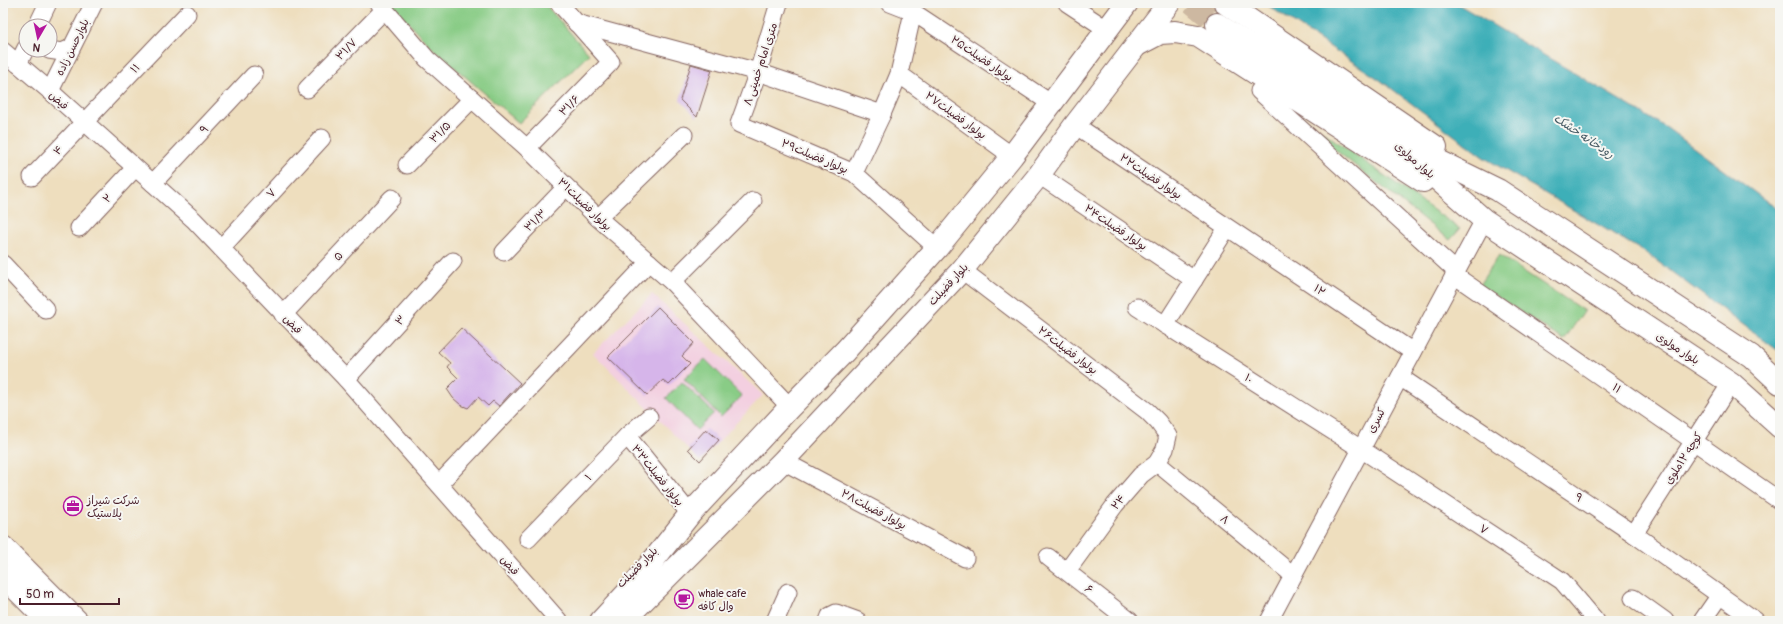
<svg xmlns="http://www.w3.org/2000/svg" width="1783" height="624" font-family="Pangolin,'Playpen Sans Arabic',sans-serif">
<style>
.built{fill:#f3cfe0}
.green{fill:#89cc86;stroke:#6a7658}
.water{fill:#3eafb8;stroke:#446772}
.building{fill:#d6b5ea}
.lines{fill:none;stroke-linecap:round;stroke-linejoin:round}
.major-tunnel{stroke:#cdb8a1;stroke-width:22;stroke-dasharray:22 11;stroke-linecap:butt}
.minor-casing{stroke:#83625e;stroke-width:19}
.major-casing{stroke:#83625e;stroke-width:24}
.minor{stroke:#fff;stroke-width:17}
.major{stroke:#fff;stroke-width:22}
.labels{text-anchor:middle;stroke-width:4;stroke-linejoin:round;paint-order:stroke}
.street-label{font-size:11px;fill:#4a1f2b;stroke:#f6f6f2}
.poi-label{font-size:11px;fill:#4a1f2b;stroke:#f6f6f2;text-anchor:start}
.water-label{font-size:12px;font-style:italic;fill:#455963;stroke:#f6f6f2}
</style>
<rect width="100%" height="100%" fill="#f6f6f2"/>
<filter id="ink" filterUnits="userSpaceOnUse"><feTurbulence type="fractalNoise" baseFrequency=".025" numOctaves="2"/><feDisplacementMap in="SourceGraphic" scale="8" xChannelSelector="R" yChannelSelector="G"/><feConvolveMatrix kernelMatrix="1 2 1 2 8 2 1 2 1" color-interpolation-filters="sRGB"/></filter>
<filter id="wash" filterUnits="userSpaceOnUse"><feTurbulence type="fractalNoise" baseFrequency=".012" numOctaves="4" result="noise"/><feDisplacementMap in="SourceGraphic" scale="16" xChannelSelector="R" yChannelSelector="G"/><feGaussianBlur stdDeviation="0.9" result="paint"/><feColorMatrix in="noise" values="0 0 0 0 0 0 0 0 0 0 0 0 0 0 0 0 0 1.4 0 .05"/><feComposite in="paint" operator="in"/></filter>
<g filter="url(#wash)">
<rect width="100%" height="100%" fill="#eedebe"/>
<!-- built -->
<polygon class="built" points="652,294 763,395 700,461 593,353"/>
<!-- green -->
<g class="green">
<polygon points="390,3 544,3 589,54 519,123 432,48"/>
<polygon points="1302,117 1460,229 1450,240 1297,120"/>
<polygon points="1499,255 1584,311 1564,340 1479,285"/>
<polygon points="705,359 742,396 721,417 684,379"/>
<polygon points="682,382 714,413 697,430 666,398"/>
</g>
<!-- water -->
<polygon class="water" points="1264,3 1456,3 1667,128 1780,211 1780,352 1646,253 1483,157 1380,80"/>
<g id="blocks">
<!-- building -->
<g class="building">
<polygon points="691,64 712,70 697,117 680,100"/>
<polygon points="658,307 694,343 682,356 690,364 669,385 663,380 647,395 608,357"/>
<polygon points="461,328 520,383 499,406 493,401 488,406 478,397 468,408 461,405 453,398 447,389 458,378 447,367 450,363 438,352"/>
<polygon points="706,429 719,440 700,461 688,449"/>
</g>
</g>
</g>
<g filter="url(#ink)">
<use href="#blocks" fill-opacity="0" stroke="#83625e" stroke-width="1"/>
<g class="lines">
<!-- major-tunnel -->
<polyline class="major-tunnel" points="1192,3 1217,24"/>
<!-- minor casing -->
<g class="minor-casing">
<g id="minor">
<polyline points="379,3 427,59 527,148 598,218 672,282 790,407"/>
<polyline points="779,3 758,72 739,124 854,173 937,248"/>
<polyline points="890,3 913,12 1052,104"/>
<polyline points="1067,3 1108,30"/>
<polyline points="576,23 758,72 882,114"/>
<polyline points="37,26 48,3"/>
<polyline points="49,50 62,52 71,48"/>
<polyline points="3,51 50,91 194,220 346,379 559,621"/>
<polyline points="18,64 26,48"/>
<polyline points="899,74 1012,156"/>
<polyline points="307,89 385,9"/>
<polyline points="50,91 94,3"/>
<polyline points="1259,91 1456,271"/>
<polyline points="1075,125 1413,352"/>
<polyline points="527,148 611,62 559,3"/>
<polyline points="407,165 472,99"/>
<polyline points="854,173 882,114 899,74 913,12"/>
<polyline points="1039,175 1194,280"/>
<polyline points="32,177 187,14"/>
<polyline points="153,183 254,75"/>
<polyline points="598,218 684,135"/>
<polyline points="79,228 135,168"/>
<polyline points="221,248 322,138"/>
<polyline points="504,252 566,187"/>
<polyline points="3,264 46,310"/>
<polyline points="962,270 1147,411 1158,422 1168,436 1165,449 1157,463 1141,475 1115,505 1067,571"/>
<polyline points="1454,275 1780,501"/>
<polyline points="672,282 753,201"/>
<polyline points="1137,307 1361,449 1562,581 1596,621"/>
<polyline points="283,315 392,198"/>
<polyline points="1165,325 1227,228"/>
<polyline points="1400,377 1634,534 1756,621"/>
<polyline points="346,379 453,261"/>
<polyline points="627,436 690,514"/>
<polyline points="783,461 965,558"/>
<polyline points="1157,463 1293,575"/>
<polyline points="439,484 649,262"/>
<polyline points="1634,534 1731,383"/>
<polyline points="528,539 627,436 649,417"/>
<polyline points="1048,557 1130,621"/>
<polyline points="1633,598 1665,621"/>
<polyline points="775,621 788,592"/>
<polyline points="828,621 830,616 836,613 858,621"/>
<polyline points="1269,621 1484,220"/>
<polyline points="1702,621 1720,595"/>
</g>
</g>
<!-- major casing -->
<g class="major-casing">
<g id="major">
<polyline points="1225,3 1436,147"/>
<polyline points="1217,24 1388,136 1498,190 1751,356 1780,383"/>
<polyline points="1137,45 1160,33 1175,32 1198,36 1423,181"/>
<polyline points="1410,155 1484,220 1731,383 1780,427"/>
<polyline points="3,547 77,621"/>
<polyline points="3,576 48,621"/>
<polyline points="601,621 629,591 690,514 790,407 845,351 937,248 1012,156 1127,3"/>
<polyline points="623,621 783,461 962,270 1039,175 1075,125 1169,3"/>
</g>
</g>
<!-- minor -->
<use href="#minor" class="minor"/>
<!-- major -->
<use href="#major" class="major"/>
</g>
</g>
<!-- icons -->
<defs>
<g id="office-ring" transform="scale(1)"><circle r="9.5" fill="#f6f6f2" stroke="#b5179e" stroke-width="1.5"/><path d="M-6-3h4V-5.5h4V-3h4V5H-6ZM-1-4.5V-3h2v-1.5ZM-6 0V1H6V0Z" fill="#b5179e"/></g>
<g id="cafe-ring" transform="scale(1)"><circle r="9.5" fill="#f6f6f2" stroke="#b5179e" stroke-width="1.5"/><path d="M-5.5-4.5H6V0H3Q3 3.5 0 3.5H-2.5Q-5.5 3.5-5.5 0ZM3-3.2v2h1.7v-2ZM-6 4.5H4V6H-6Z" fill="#b5179e"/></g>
</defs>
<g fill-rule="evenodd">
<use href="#office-ring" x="73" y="506"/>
<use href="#cafe-ring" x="684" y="599"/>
</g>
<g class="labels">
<!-- street labels -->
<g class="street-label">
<text transform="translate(72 47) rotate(-64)" y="4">بلوارحسن زاده</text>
<text transform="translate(346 49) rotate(-46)" y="4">۳۱/۷</text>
<text transform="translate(982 58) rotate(34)" y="4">بولوار فضیلت۲۵</text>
<text transform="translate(760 64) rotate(-72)" y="4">۸ متری امام خمینی</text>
<text transform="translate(135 68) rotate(-46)" y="4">۱۱</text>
<text transform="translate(59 100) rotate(42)" y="4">فیض</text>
<text transform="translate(569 105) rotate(-45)" y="4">۳۱/۶</text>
<text transform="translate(956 115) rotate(36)" y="4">بولوار فضیلت۲۷</text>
<text transform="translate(204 129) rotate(-47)" y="4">۹</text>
<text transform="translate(440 132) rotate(-46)" y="4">۳۱/۵</text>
<text transform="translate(58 150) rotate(-47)" y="4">۴</text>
<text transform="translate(815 156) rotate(23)" y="4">بولوار فضیلت۲۹</text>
<text transform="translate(1415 160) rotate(41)" y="4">بلوار مولوی</text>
<text transform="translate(1151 176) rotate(34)" y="4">بولوار فضیلت۲۲</text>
<text transform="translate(271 193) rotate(-48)" y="4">۷</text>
<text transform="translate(107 198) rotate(-47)" y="4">۲</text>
<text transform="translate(585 204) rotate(44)" y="4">بولوار فضیلت۳۱</text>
<text transform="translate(535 220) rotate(-46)" y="4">۳۱/۳</text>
<text transform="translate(1116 227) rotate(34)" y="4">بولوار فضیلت۲۴</text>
<text transform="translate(338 256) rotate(-47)" y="4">۵</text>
<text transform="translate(948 284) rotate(-47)" y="4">بلوار فضیلت</text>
<text transform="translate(1320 290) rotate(34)" y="4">۱۲</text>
<text transform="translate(400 320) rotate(-48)" y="4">۳</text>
<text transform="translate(293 324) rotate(46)" y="4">فیض</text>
<text transform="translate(1678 348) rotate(33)" y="4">بلوار مولوی</text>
<text transform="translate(1068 350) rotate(37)" y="4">بولوار فضیلت۲۶</text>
<text transform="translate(1249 378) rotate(32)" y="4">۱۰</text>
<text transform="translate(1617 388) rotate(35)" y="4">۱۱</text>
<text transform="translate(1376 420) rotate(-62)" y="4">کسری</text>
<text transform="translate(1683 458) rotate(-57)" y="4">کوچه ۱۲ملوی</text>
<text transform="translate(658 475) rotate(51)" y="4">بولوار فضیلت۳۳</text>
<text transform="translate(588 477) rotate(-46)" y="4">۱</text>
<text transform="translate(1579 497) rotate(34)" y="4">۹</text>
<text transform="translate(1118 502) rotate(-51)" y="4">۲۴</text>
<text transform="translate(874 509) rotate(28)" y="4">بولوار فضیلت۲۸</text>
<text transform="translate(1225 519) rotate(39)" y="4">۸</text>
<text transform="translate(1484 529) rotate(33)" y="4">۷</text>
<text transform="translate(510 565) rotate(49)" y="4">فیض</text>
<text transform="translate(637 567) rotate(-45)" y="4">بلوار فضیلت</text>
<text transform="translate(1089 589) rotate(38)" y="4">۶</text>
</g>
<!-- poi labels -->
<g class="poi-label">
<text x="87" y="504">شرکت شیراز<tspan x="87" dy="13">پلاستیک</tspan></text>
<text x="698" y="597">whale cafe<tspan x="698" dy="13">وال کافه</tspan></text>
</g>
<!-- water labels -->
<g class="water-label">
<text transform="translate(1584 136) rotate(34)" y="4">رودخانه خشک</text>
</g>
</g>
<!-- margin -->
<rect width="1783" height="624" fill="none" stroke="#f6f6f2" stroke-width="16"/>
<!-- north arrow -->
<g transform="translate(38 38) rotate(189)"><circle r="19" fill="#f6f6f2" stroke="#b1a0a2"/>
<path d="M0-3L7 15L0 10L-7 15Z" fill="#b5179e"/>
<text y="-6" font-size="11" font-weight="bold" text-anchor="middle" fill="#4a1f2b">N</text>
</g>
<!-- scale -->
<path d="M20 598v6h99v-6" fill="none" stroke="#4a1f2b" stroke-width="2"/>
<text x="26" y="598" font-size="12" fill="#4a1f2b" stroke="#f6f6f2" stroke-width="3" paint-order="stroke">50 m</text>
</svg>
